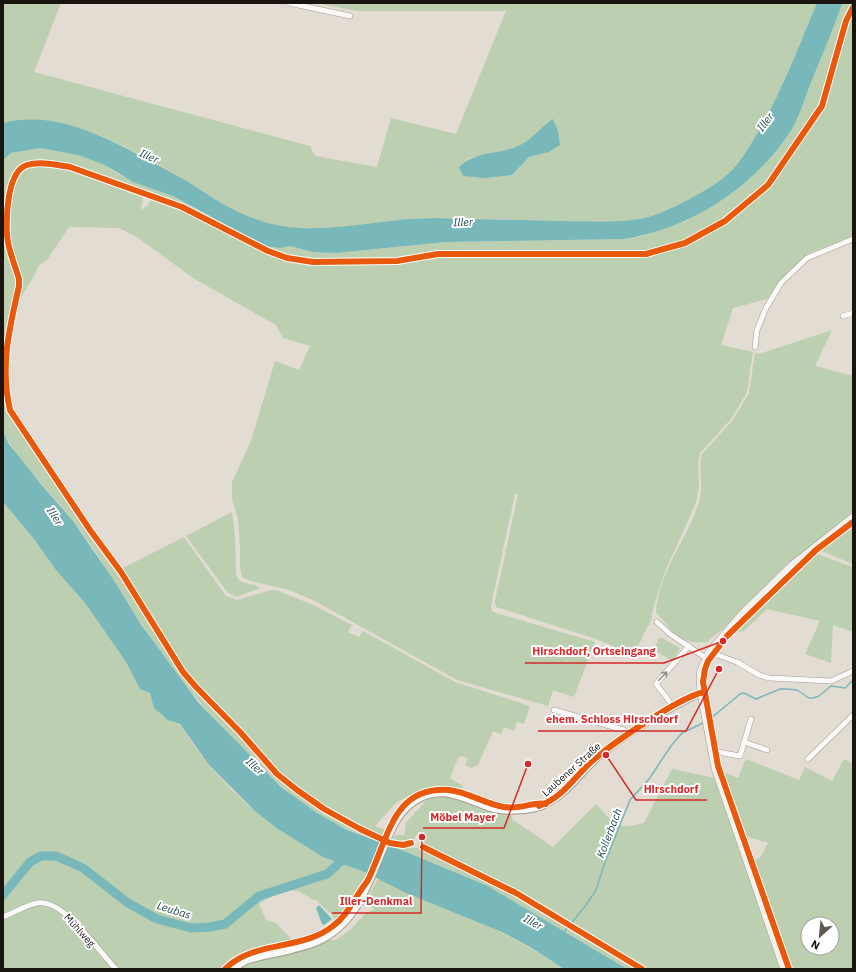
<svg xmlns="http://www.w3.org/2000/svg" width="856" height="972" font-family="'IBM Plex Sans',sans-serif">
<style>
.green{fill:#bccfb0;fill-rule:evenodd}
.water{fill:#78b8ba}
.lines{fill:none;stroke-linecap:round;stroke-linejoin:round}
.stream{stroke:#78b8ba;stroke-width:1.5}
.river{stroke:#78b8ba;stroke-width:9}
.minor-casing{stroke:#a19c94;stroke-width:6}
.tertiary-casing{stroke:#a19c94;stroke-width:8}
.secondary-casing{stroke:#a19c94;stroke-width:8}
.minor{stroke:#fbfaf8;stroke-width:5}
.tertiary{stroke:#fbfaf8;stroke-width:6}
.secondary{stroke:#f4f1ed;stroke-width:7}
.cycleway-casing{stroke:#fff;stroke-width:8}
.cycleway{stroke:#e8590c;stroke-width:6}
.oneway{stroke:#95938f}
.labels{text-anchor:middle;stroke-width:4;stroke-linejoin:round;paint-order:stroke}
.street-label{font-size:10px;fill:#19150e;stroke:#fff}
.water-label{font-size:11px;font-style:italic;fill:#1d484b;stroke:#fff}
.leader{fill:none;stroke:#d62828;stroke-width:1.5}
.callout-dot{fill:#d62828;stroke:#fff;stroke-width:1.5}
.callout-label{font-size:11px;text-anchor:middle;font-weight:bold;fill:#d62828;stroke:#fff;stroke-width:4;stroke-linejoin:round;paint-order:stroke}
</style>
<rect width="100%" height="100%" fill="#e2dcd2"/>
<!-- green -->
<g class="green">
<path d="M3 3H61L34 72 310 146 315 156 377 167 391 118 456 134 506 11H357L316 3H817C797 50 779 99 752 142 746 152 738 165 729 173 712 189 663 215 640 219 614 223 586 221 559 221 517 220 475 218 434 218 375 218 310 241 253 219 230 210 210 196 190 183 138 152 65 108 3 123ZM554 120 549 152 529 157 512 175 468 159C486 152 505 153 522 144 533 138 541 126 554 120Z"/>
<path d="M842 3H853V236L809 253 780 281 767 299 733 308 721 345 753 352 747 392 731 419 700 453 698 464 699 487 696 503 666 569 654 605 651 620 638 646 628 652 596 639 496 607 495 601 518 494H515L491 606 492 611 496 613 595 642 574 697 553 690 548 706 457 680 313 600 289 590 251 581 242 577 240 567V546L238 519 232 499V482L251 441 275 361 299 370 310 346 283 338 276 325 193 278 137 237 119 228 69 227 47 260 38 266 34 276 19 300 9 335 7 392 12 410 20 423 93 529 100 536 123 568 184 537 226 596 237 600 271 590H276L311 604 352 625 348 632 359 637 363 631 455 682 530 706 524 724 517 722 514 731 504 727 501 734 493 731 478 765 471 768 465 765 468 758 462 756 458 758 450 778 463 786 461 790 442 787 415 793 397 802 375 826 385 830 379 842C358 833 336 826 316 813 287 793 263 770 239 745 203 708 170 669 142 625 119 591 99 554 74 522 50 491 20 466 3 431V160L11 153 40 148 78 155 105 165 119 175 173 196 208 216 281 248 290 246 336 253 446 242 624 239 643 236 688 220 798 115ZM39 161 70 166 153 196 148 205 141 210 143 198C107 182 69 163 28 167 2 182 8 233 14 258L10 260C4 239 2 184 19 167 25 162 32 162 39 161Z"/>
<path d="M832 330 815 366 853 376V512C809 547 766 583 728 624 722 631 713 634 708 642 695 643 680 642 671 630 665 623 662 618 656 613 658 573 687 540 699 502 704 485 698 469 702 454L733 420 749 393 755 353 759 354Z"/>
<path d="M3 502 34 539 56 570 85 603 126 662 140 688 150 693C154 705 158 715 171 721 174 723 179 723 181 726 190 739 198 752 208 764 250 814 305 853 367 873L347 911 336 923 333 916 315 899 313 900C290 883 282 890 259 904L266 920 276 923 294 942C269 948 242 951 223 969H3Z"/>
<path d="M232 512 235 535 236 575C241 587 251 581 260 588L236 597 228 593 186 536Z"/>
<polygon points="853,525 853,564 819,550 820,548"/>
<polygon points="814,554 817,554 853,567 853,632 833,625 831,663 805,654 820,621 767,609 744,631 735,632"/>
<polygon points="660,637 680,648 673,661 653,650"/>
<path d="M746 759 799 780 805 767 832 781 844 759 853 764V969H791L753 860 760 858 768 843 745 836 721 771 738 778ZM808 924H832V948H808Z"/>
<path d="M672 769 715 778 780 969H627L488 886 411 854 389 847 395 835H404L406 823 428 798C437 797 447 795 457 798 476 802 491 813 511 815L513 820 553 847 596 804C617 826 614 830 644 823ZM418 832 427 835 422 846 465 865 516 892 568 922 565 925C521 898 473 867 425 850 420 848 415 848 410 847ZM578 928 631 961 628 962 581 933Z"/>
<path d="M378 878C407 893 437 904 468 917 502 931 533 949 564 969H238L257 961 310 948 329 940H336L351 929 366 913 375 909 365 904Z"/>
</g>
<!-- water -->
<g class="water">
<path d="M817 3H842C833 31 821 57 810 85 804 100 799 118 790 132 753 188 690 229 624 239L446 242 336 253 313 252 290 246 281 248 265 246 173 196 133 182 105 165 78 155 40 148 11 153 3 160V123C52 111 97 133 139 155 156 164 173 173 190 183 210 196 230 210 253 218 310 241 374 218 434 218 475 219 517 220 559 221 586 221 613 223 640 219 663 215 712 189 729 173 738 165 746 152 752 142 779 99 797 50 817 3Z"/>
<path d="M553 119 558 131 560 145 549 152 529 157 512 175 485 178 463 176 459 167C480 149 499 156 522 144 533 138 542 126 553 119Z"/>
<polygon points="3,431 9,444 39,482 73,521 113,579 142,626 198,702 281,787 317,813 345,829 411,854 488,886 627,969 564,969 530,947 502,932 404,892 367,873 323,857 278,829 256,812 209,765 180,724 168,720 154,708 150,693 140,689 126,662 85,603 56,570 34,539 3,502"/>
<polygon points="319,905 332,919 324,925 322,924 316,908"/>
</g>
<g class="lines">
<!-- stream -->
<g class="stream">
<polyline points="709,720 740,694 744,693 756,699 780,689 787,689 797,690 809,698 813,698 819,696 831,686 845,688 853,680"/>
<polyline points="564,932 586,905 596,890 604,865 630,800 649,779 671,746 682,733 703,723"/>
</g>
<!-- river -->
<polyline class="river" points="3,895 30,862 41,856 56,856 83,868 128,903 157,919 191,928 210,927 225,924 259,896 327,874 347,856"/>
<!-- minor casing -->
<g class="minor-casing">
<g id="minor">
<polyline points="289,3 350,16"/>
<polyline points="843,316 853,313"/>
<polyline points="755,347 757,330 766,308 781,283 807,258 853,239"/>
<polyline points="657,622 670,634 706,658"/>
<polyline points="709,652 737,662 759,675 769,678 831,681 853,671"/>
<polyline points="673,706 656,684 689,646"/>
<polyline points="554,710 624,730 629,735"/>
<polyline points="744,742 767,750"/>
<polyline points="712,751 740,756 751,719"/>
<polyline points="808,759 853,715"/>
<path d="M3 917C14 913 26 905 37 903 64 898 99 952 116 969"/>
</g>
</g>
<!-- tertiary casing -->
<g class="tertiary-casing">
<path id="tertiary" d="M233 969 246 961 256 958C276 953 298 950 317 942 358 925 370 879 386 843 393 826 400 810 417 800 445 783 468 802 494 809 508 812 523 811 536 808 565 800 581 770 603 753 633 729 667 709 701 693"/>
</g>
<!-- secondary casing -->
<g class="secondary-casing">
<polyline id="secondary" points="784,969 715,768 701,693 700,673 709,652 742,614 791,566 853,517"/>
</g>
<!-- minor -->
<use href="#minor" class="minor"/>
<!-- tertiary -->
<use href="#tertiary" class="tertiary"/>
<!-- secondary -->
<use href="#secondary" class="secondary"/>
<!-- cycleway casing -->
<g class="cycleway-casing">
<g id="cycleway">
<path d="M539 806C562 798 573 779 590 763 611 744 678 698 704 692"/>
<path d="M411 843 403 845 390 843 360 829 324 809 297 790 277 774 241 733 196 687 183 672 121 572 90 530 10 410C0 367 9 329 19 286V279C15 265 8 250 7 235 6 217 7 171 27 165 40 161 57 165 70 167L182 207 268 251 287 258 313 262 397 261 438 254H646L685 243 725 221 768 185 822 106 846 21 853 7"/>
<polyline points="423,847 516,893 642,969"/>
<path d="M225 969C254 940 302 951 333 926 348 915 355 897 366 883 370 878 372 870 375 864 390 828 399 786 449 790 468 792 485 804 504 807 519 810 535 801 546 804"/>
<polyline points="789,969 718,766 703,682 705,669 708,661 727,636 816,550 853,522"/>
</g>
</g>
<!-- cycleway -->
<use href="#cycleway" class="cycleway"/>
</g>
<!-- one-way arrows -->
<defs><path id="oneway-shaft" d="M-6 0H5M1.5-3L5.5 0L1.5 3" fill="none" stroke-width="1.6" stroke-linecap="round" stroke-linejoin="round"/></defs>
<use class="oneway" href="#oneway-shaft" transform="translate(663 676) rotate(-46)"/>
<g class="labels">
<!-- street labels -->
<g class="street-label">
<text transform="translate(571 769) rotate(-42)" y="4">Laubener Straße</text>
<text transform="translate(80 930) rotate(48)" y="4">Mühlweg</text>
</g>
<!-- water labels -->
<g class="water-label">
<text transform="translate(765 122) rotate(-53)" y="4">Iller</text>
<text transform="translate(149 156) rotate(24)" y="4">Iller</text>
<text transform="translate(463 222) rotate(-2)" y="4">Iller</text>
<text transform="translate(55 516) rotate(57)" y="4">Iller</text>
<text transform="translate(255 766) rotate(42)" y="4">Iller</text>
<text transform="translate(609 833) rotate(-69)" y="4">Kollerbach</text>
<text transform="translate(174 910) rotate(17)" y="4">Leubas</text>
<text transform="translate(533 922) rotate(29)" y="4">Iller</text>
</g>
</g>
<!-- callouts -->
<path class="leader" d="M723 641L664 663H525M719 669L686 731H538M606 755L636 800H707M528 764L504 828H423M422 837L421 913H332"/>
<g class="callout-dot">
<circle cx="723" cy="641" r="4"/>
<circle cx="719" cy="669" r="4"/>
<circle cx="606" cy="755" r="4"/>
<circle cx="528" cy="764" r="4"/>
<circle cx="422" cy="837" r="4"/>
</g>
<g class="callout-label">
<text x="594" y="655">Hirschdorf, Ortseingang</text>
<text x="612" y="723">ehem. Schloss Hirschdorf</text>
<text x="671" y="793">Hirschdorf</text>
<text x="463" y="821">Möbel Mayer</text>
<text x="376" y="905">Iller-Denkmal</text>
</g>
<!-- border -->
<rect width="856" height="972" fill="none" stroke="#19150e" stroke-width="8"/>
<!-- north arrow -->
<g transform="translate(820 936) rotate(207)"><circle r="19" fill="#ffffff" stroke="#a3a19f"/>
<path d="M0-3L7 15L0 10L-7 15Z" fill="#5f5b53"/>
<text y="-6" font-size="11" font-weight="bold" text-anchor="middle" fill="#19150e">N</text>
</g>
</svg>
